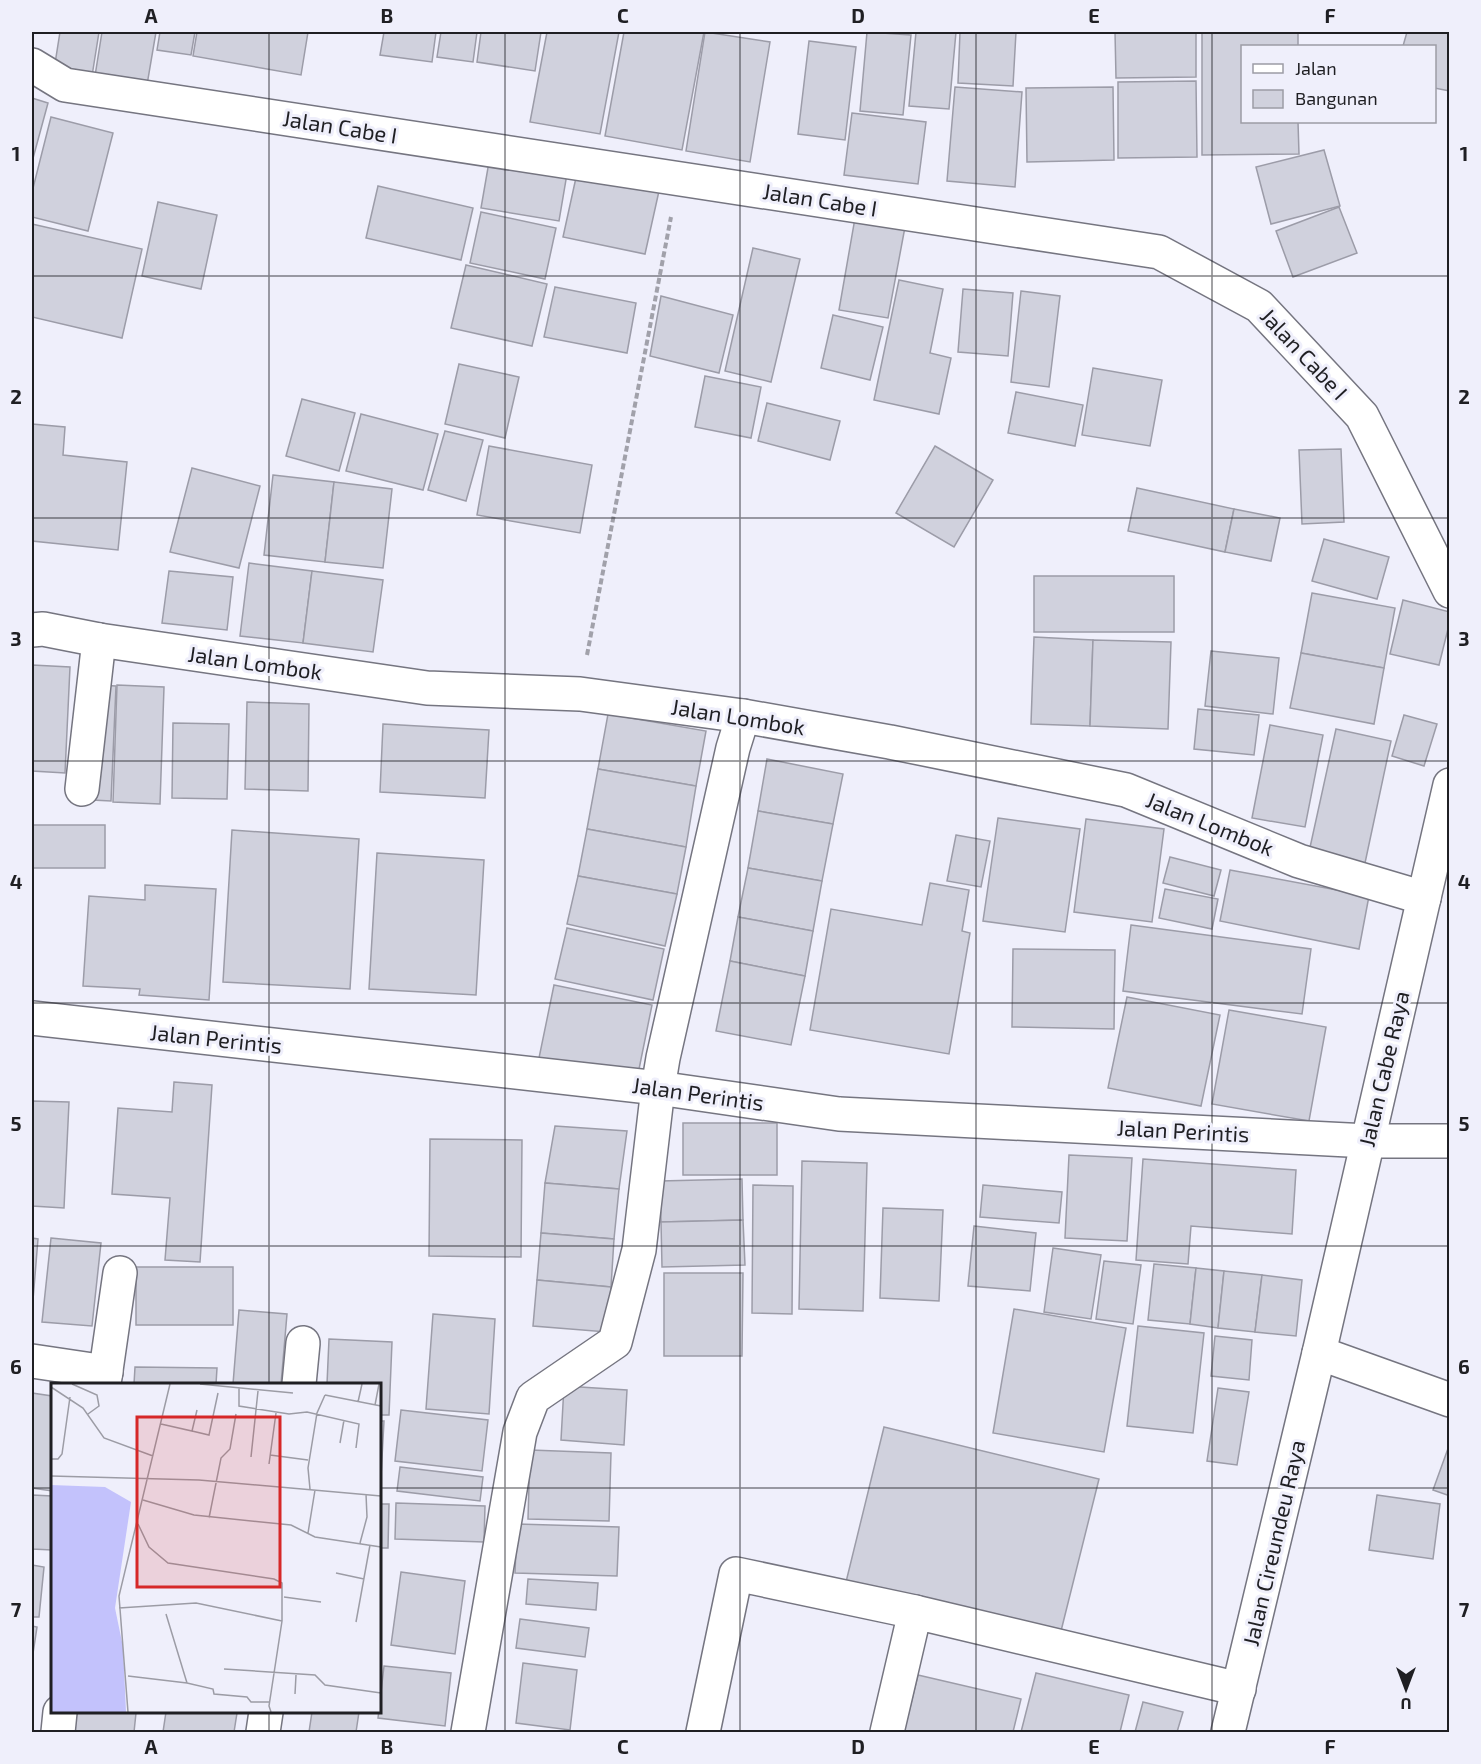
<svg xmlns="http://www.w3.org/2000/svg" width="1481" height="1764" font-family="'Exo 2',sans-serif">
<style>
.building{fill:#d0d1dd;stroke:#9c9ca8;stroke-width:1.5}
.lines{fill:none;stroke-linecap:round;stroke-linejoin:round}
.minor-casing{stroke:#757580;stroke-width:36}
.tertiary-casing{stroke:#757580;stroke-width:36}
.secondary-casing{stroke:#757580;stroke-width:36}
.path{stroke:#a1a1aa;stroke-width:4;stroke-dasharray:6 3;stroke-linecap:butt}
.minor{stroke:#fff;stroke-width:33}
.tertiary{stroke:#fff;stroke-width:33}
.secondary{stroke:#fff;stroke-width:33}
.grid{fill:none;stroke:#1f1f23;stroke-width:1.5;stroke-opacity:0.55}
.labels{text-anchor:middle;stroke-width:6;stroke-linejoin:round;paint-order:stroke}
.street-label{font-size:22px;fill:#1f1f23;stroke:#efeffb}
.inset-road{fill:none;stroke:#9c9ca5;stroke-width:1.5}
.view{fill:#d62828;fill-opacity:0.15;stroke:#d62828;stroke-width:3}
.inset-edge{fill:none;stroke:#1f1f23;stroke-width:3}
.neatline{fill:none;stroke:#1f1f23;stroke-width:2}
.grid-label{font-size:20px;text-anchor:middle;font-weight:bold;fill:#1f1f23}
</style>
<rect width="100%" height="100%" fill="#efeffb"/>
<!-- building -->
<g class="building">
<polygon points="60,32 99,32 92,76 54,70"/>
<polygon points="102,32 156,32 147,85 95,76"/>
<polygon points="160,32 195,32 191,55 157,50"/>
<polygon points="197,32 308,32 301,75 193,56"/>
<polygon points="384,32 436,32 432,62 380,55"/>
<polygon points="441,32 477,32 473,62 437,57"/>
<polygon points="481,32 541,32 535,71 477,62"/>
<polygon points="547,32 619,32 600,134 530,122"/>
<polygon points="624,32 704,32 682,150 605,136"/>
<polygon points="705,32 770,42 750,162 686,151"/>
<polygon points="867,32 911,35 903,115 860,111"/>
<polygon points="916,32 956,32 949,109 909,106"/>
<polygon points="960,32 1016,32 1013,86 958,83"/>
<polygon points="1115,32 1196,32 1196,77 1116,78"/>
<polygon points="1202,32 1298,32 1298,46 1242,46 1242,122 1298,122 1299,154 1202,155"/>
<polygon points="1407,32 1450,32 1450,91 1434,88 1434,46 1403,46"/>
<polygon points="809,41 856,47 845,140 798,134"/>
<polygon points="1196,81 1197,157 1118,158 1118,82"/>
<polygon points="955,87 1022,92 1015,187 947,181"/>
<polygon points="1113,87 1114,160 1027,162 1026,88"/>
<polygon points="32,98 48,103 32,162"/>
<polygon points="852,113 926,122 918,184 844,175"/>
<polygon points="51,117 113,133 88,231 32,217 32,192"/>
<polygon points="1324,150 1340,206 1271,224 1256,167"/>
<polygon points="490,156 568,168 559,221 481,208"/>
<polygon points="577,173 659,191 645,254 563,237"/>
<polygon points="378,186 473,208 461,260 366,238"/>
<polygon points="158,202 217,215 201,289 142,276"/>
<polygon points="1339,207 1357,253 1293,277 1276,231"/>
<polygon points="481,212 556,228 545,279 470,263"/>
<polygon points="855,218 905,227 888,318 839,310"/>
<polygon points="32,224 142,249 122,338 32,317"/>
<polygon points="753,248 800,259 771,382 725,371"/>
<polygon points="466,265 547,284 532,346 451,328"/>
<polygon points="899,280 943,289 930,353 951,358 939,414 874,400"/>
<polygon points="555,287 636,303 627,353 544,337"/>
<polygon points="963,289 1013,293 1008,356 958,352"/>
<polygon points="1021,291 1060,296 1049,387 1011,382"/>
<polygon points="661,296 733,315 719,373 650,356"/>
<polygon points="833,315 883,327 870,380 821,368"/>
<polygon points="459,364 519,377 505,438 445,424"/>
<polygon points="1093,368 1162,380 1150,446 1082,435"/>
<polygon points="705,376 761,387 751,438 695,427"/>
<polygon points="1016,392 1083,405 1075,446 1008,433"/>
<polygon points="302,399 355,413 339,471 286,456"/>
<polygon points="767,403 840,421 830,460 758,441"/>
<polygon points="361,414 438,434 423,490 346,471"/>
<polygon points="32,424 65,427 63,455 127,462 118,550 32,541"/>
<polygon points="445,431 483,440 466,501 428,490"/>
<polygon points="489,446 592,465 580,533 477,515"/>
<polygon points="935,446 993,480 954,547 896,513"/>
<polygon points="1341,449 1344,522 1302,524 1299,450"/>
<polygon points="192,468 260,486 239,568 170,552"/>
<polygon points="273,475 334,482 325,562 264,555"/>
<polygon points="334,482 392,489 383,568 325,562"/>
<polygon points="1137,488 1234,509 1225,552 1128,531"/>
<polygon points="1234,509 1280,518 1271,561 1225,552"/>
<polygon points="1324,539 1389,557 1377,599 1312,581"/>
<polygon points="249,563 312,571 303,643 240,636"/>
<polygon points="169,571 233,577 227,630 162,623"/>
<polygon points="312,571 383,580 373,652 303,643"/>
<rect x="1034" y="576" width="140" height="56"/>
<polygon points="1312,593 1395,608 1384,668 1301,653"/>
<polygon points="1403,600 1450,612 1450,621 1439,665 1390,654"/>
<polygon points="1034,637 1093,640 1090,726 1031,724"/>
<polygon points="1093,640 1171,642 1168,729 1090,726"/>
<polygon points="1211,651 1279,658 1273,714 1205,706"/>
<polygon points="1301,653 1384,668 1374,724 1290,708"/>
<polygon points="32,665 70,667 65,773 32,771"/>
<polygon points="97,685 116,686 111,801 92,800"/>
<polygon points="117,685 164,687 160,804 113,802"/>
<polygon points="247,702 309,704 308,791 245,789"/>
<polygon points="1198,709 1259,715 1254,755 1194,749"/>
<polygon points="608,714 706,731 696,786 598,769"/>
<polygon points="1404,715 1437,724 1424,766 1392,756"/>
<polygon points="173,723 229,724 227,799 172,798"/>
<polygon points="383,724 489,730 485,798 380,792"/>
<polygon points="1270,725 1323,735 1305,827 1252,818"/>
<polygon points="1336,729 1391,741 1365,863 1309,852"/>
<polygon points="767,759 843,774 833,824 758,811"/>
<polygon points="598,769 696,786 686,847 587,829"/>
<polygon points="758,811 833,824 822,881 748,868"/>
<polygon points="998,818 1080,829 1065,932 983,921"/>
<polygon points="1086,819 1164,829 1152,922 1074,912"/>
<rect x="32" y="825" width="73" height="43"/>
<polygon points="587,829 686,847 677,894 578,876"/>
<polygon points="232,830 359,839 350,989 223,982"/>
<polygon points="956,835 990,841 981,887 947,881"/>
<polygon points="377,853 484,860 476,995 369,989"/>
<polygon points="1170,857 1221,870 1214,896 1163,883"/>
<polygon points="748,868 822,881 813,931 738,917"/>
<polygon points="1230,870 1369,896 1359,949 1220,921"/>
<polygon points="578,876 677,894 665,946 567,924"/>
<polygon points="930,883 969,890 962,931 970,933 949,1054 810,1030 831,909 922,925"/>
<polygon points="145,885 216,889 209,1000 139,995 140,989 83,986 89,896 145,900"/>
<polygon points="1165,889 1218,899 1212,929 1159,918"/>
<polygon points="738,917 813,931 805,976 730,961"/>
<polygon points="1131,925 1311,949 1302,1014 1123,991"/>
<polygon points="567,928 664,949 653,1000 555,979"/>
<polygon points="1013,949 1115,950 1114,1029 1012,1027"/>
<polygon points="730,961 805,976 791,1045 716,1031"/>
<polygon points="554,985 652,1005 637,1079 539,1058"/>
<polygon points="1127,997 1220,1015 1201,1106 1108,1088"/>
<polygon points="1229,1010 1326,1027 1309,1121 1212,1104"/>
<polygon points="174,1082 212,1085 200,1262 165,1260 170,1198 112,1194 118,1108 172,1112"/>
<polygon points="32,1101 69,1102 64,1208 32,1206"/>
<rect x="683" y="1123" width="94" height="52"/>
<polygon points="555,1126 627,1131 619,1189 545,1183"/>
<polygon points="430,1139 522,1140 521,1257 429,1256"/>
<polygon points="1069,1155 1132,1158 1127,1241 1065,1238"/>
<polygon points="1143,1159 1296,1170 1292,1234 1191,1226 1188,1264 1136,1260"/>
<polygon points="802,1161 867,1163 863,1311 799,1309"/>
<polygon points="742,1179 743,1220 661,1222 660,1181"/>
<polygon points="545,1183 619,1189 614,1239 541,1233"/>
<polygon points="753,1185 793,1186 792,1314 752,1313"/>
<polygon points="983,1185 1062,1192 1059,1223 980,1217"/>
<polygon points="883,1208 943,1210 939,1301 880,1298"/>
<polygon points="743,1220 745,1265 662,1267 661,1222"/>
<polygon points="974,1226 1036,1233 1030,1291 968,1286"/>
<polygon points="541,1233 614,1239 611,1287 537,1280"/>
<polygon points="32,1238 38,1239 32,1312"/>
<polygon points="51,1238 101,1243 92,1326 42,1322"/>
<polygon points="1053,1248 1101,1255 1091,1319 1044,1312"/>
<polygon points="1104,1261 1141,1265 1133,1324 1096,1319"/>
<polygon points="1154,1264 1196,1268 1190,1324 1148,1320"/>
<rect x="136" y="1267" width="97" height="58"/>
<polygon points="1196,1268 1224,1271 1218,1328 1190,1324"/>
<polygon points="1224,1271 1262,1275 1255,1332 1218,1328"/>
<polygon points="664,1273 743,1273 742,1356 664,1356"/>
<polygon points="1262,1275 1302,1280 1296,1336 1255,1332"/>
<polygon points="537,1280 611,1287 607,1332 533,1326"/>
<polygon points="1014,1309 1126,1328 1104,1452 993,1433"/>
<polygon points="239,1310 287,1314 281,1384 233,1384"/>
<polygon points="433,1314 495,1319 489,1414 426,1409"/>
<polygon points="1138,1326 1204,1333 1193,1433 1127,1426"/>
<polygon points="1215,1336 1252,1340 1249,1380 1211,1376"/>
<polygon points="329,1339 392,1342 389,1415 380,1415 380,1384 327,1384"/>
<polygon points="135,1367 217,1368 216,1384 134,1384"/>
<polygon points="564,1386 627,1390 624,1445 561,1440"/>
<polygon points="1218,1388 1249,1392 1237,1465 1207,1461"/>
<polygon points="32,1393 52,1396 52,1491 32,1488"/>
<polygon points="401,1410 488,1420 482,1471 395,1461"/>
<polygon points="380,1421 384,1421 380,1495"/>
<polygon points="884,1427 1099,1479 1060,1635 846,1582"/>
<polygon points="1450,1443 1450,1496 1433,1490"/>
<polygon points="530,1450 611,1453 609,1521 528,1519"/>
<polygon points="400,1467 483,1477 480,1501 397,1491"/>
<polygon points="32,1495 52,1496 52,1550 32,1549"/>
<polygon points="1377,1495 1440,1504 1433,1559 1369,1550"/>
<polygon points="396,1503 485,1506 484,1542 395,1539"/>
<polygon points="380,1504 389,1504 388,1548 380,1548"/>
<polygon points="517,1524 619,1527 617,1576 515,1573"/>
<polygon points="32,1565 44,1567 39,1617 32,1617"/>
<polygon points="401,1572 465,1581 455,1654 391,1645"/>
<polygon points="528,1579 598,1583 596,1610 526,1604"/>
<polygon points="520,1619 589,1628 585,1657 516,1648"/>
<polygon points="32,1626 37,1627 32,1660"/>
<polygon points="523,1663 577,1670 570,1730 516,1723"/>
<polygon points="384,1666 451,1673 445,1726 378,1718"/>
<polygon points="1036,1673 1129,1695 1120,1732 1021,1732"/>
<polygon points="918,1675 1021,1699 1013,1732 904,1732"/>
<polygon points="1143,1702 1183,1712 1177,1732 1135,1732"/>
<polygon points="71,1712 136,1713 134,1732 68,1732"/>
<polygon points="166,1712 223,1712 237,1713 234,1732 163,1732"/>
<polygon points="312,1712 359,1712 356,1732 309,1732"/>
</g>
<g class="lines">
<!-- minor casing -->
<g class="minor-casing">
<g id="minor">
<polyline points="82,789 99,640"/>
<polyline points="32,1018 658,1088 839,1114 1368,1141"/>
<polyline points="32,1361 106,1372"/>
<polyline points="104,1384 120,1273"/>
<polyline points="299,1384 303,1343"/>
<polyline points="58,1732 60,1712"/>
<polyline points="263,1732 266,1712"/>
<polyline points="468,1732 520,1432 533,1398 615,1342 639,1250 658,1088 663,1058 733,748 743,716"/>
<polyline points="703,1732 736,1574 915,1612"/>
<polyline points="887,1732 915,1612 1239,1689"/>
</g>
</g>
<!-- tertiary casing -->
<g class="tertiary-casing">
<g id="tertiary">
<polyline points="32,65 65,85 1159,252 1259,306 1362,416 1450,591"/>
<polyline points="32,630 43,629 99,640 427,688 580,694 743,716 890,742 1126,790 1299,861 1424,898"/>
<polyline points="1368,1141 1450,1141"/>
<polyline points="1319,1353 1450,1400"/>
</g>
</g>
<!-- secondary casing -->
<g class="secondary-casing">
<polyline id="secondary" points="1228,1732 1319,1353 1450,785"/>
</g>
<!-- path -->
<polyline class="path" points="587,655 671,217"/>
<!-- minor -->
<use href="#minor" class="minor"/>
<!-- tertiary -->
<use href="#tertiary" class="tertiary"/>
<!-- secondary -->
<use href="#secondary" class="secondary"/>
</g>
<!-- grid -->
<path class="grid" d="M269 32V1384M505 32V1732M740 32V1732M976 32V1732M1212 32V1732M32 276H1450M32 518H1450M32 761H1450M32 1003H1450M32 1246H1450M32 1488H52M380 1488H1450M269 1712V1732"/>
<g class="labels">
<!-- street labels -->
<g class="street-label">
<text transform="translate(340 127) rotate(9)" y="8">Jalan Cabe I</text>
<text transform="translate(820 200) rotate(9)" y="8">Jalan Cabe I</text>
<text transform="translate(1304 354) rotate(47)" y="8">Jalan Cabe I</text>
<text transform="translate(255 663) rotate(8)" y="8">Jalan Lombok</text>
<text transform="translate(738 717) rotate(9)" y="8">Jalan Lombok</text>
<text transform="translate(1210 824) rotate(22)" y="8">Jalan Lombok</text>
<text transform="translate(216 1039) rotate(6)" y="8">Jalan Perintis</text>
<text transform="translate(1384 1069) rotate(-77)" y="8">Jalan Cabe Raya</text>
<text transform="translate(698 1094) rotate(8)" y="8">Jalan Perintis</text>
<text transform="translate(1183 1131) rotate(3)" y="8">Jalan Perintis</text>
<text transform="translate(1274 1543) rotate(-77)" y="8">Jalan Cireundeu Raya</text>
</g>
</g>
<!-- overview -->
<g transform="translate(51 1383)">
<rect width="330" height="330" fill="#efeffb"/>
<path d="M0 102 54 104 80 119 64 225 72 264 75 329H0Z" fill="#c3c2fc"/>
<path class="inset-road" d="M21 1 46 12 48 23 37 31M149 1 242 10M0 4 32 25 53 55 102 73M188 5V23L238 31 256 29 308 41 305 65M274 12 330 23M307 19 311 1M324 22 328 1M110 41 141 48 146 27M141 48 158 52 167 10M289 60 293 37M219 72 257 77M200 74 207 8M0 76H7L11 71 19 14M218 81 225 30M0 93 148 97 330 113M259 106 257 85 266 30 274 12M92 117 143 132 240 142 264 154 330 164M158 135 170 75 179 66 185 31M87 141 98 164 117 180 223 196 231 200V238L218 323 220 329M257 150 264 107M309 160 316 134 315 111M285 190 313 196M233 214 270 219M68 225 145 220 231 238M115 231 136 300M305 239 319 162M173 286 264 292 274 302 330 310M77 293 136 300 162 306 163 311 196 314 200 319H219M244 311 245 292M77 329 68 213 119 1"/>
<path class="view" d="M86 34H229V204H86Z"/>
<rect width="330" height="330" class="inset-edge"/>
</g>
<!-- border -->
<rect width="1481" height="1764" fill="none" stroke="#efeffb" stroke-width="66"/>
<!-- legend -->
<rect x="1241" y="45" width="195" height="78" fill="#efeffb" stroke="#9c9ca5" stroke-width="1.5"/>
<rect x="1253" y="64" width="30" height="9" fill="#ffffff" stroke="#9c9ca5" stroke-width="1.5"/>
<text x="1295" y="75" font-size="18" fill="#1f1f23">Jalan</text>
<rect x="1253" y="90" width="30" height="18" fill="#d0d1dd" stroke="#9c9ca5" stroke-width="1.5"/>
<text x="1295" y="105" font-size="18" fill="#1f1f23">Bangunan</text>
<!-- north arrow -->
<g transform="translate(1406 1689) rotate(180)" stroke="#efeffb" stroke-width="4.5" paint-order="stroke">
<path d="M0-4.5L10 22L0 15L-10 22Z" fill="#1f1f23"/>
<text y="-9" font-size="16" font-weight="bold" text-anchor="middle" fill="#1f1f23">U</text>
</g>
<rect x="33" y="33" width="1415" height="1698" class="neatline"/>
<g class="grid-label">
<text x="151" y="23">A</text>
<text x="387" y="23">B</text>
<text x="623" y="23">C</text>
<text x="858" y="23">D</text>
<text x="1094" y="23">E</text>
<text x="1330" y="23">F</text>
<text x="16" y="161">1</text>
<text x="1464" y="161">1</text>
<text x="16" y="404">2</text>
<text x="1464" y="404">2</text>
<text x="16" y="646">3</text>
<text x="1464" y="646">3</text>
<text x="16" y="889">4</text>
<text x="1464" y="889">4</text>
<text x="16" y="1131">5</text>
<text x="1464" y="1131">5</text>
<text x="16" y="1374">6</text>
<text x="1464" y="1374">6</text>
<text x="16" y="1617">7</text>
<text x="1464" y="1617">7</text>
<text x="151" y="1754">A</text>
<text x="387" y="1754">B</text>
<text x="623" y="1754">C</text>
<text x="858" y="1754">D</text>
<text x="1094" y="1754">E</text>
<text x="1330" y="1754">F</text>
</g>
</svg>
